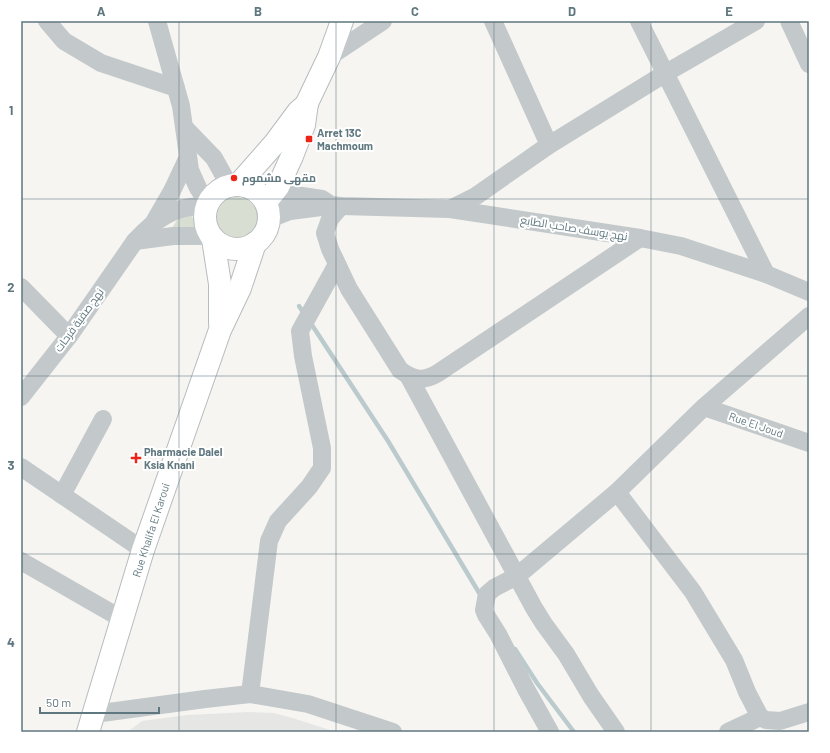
<svg xmlns="http://www.w3.org/2000/svg" width="830" height="753" font-family="Barlow,Cairo,sans-serif">
<style>
.built{fill:#e6e7e5}
.green{fill:#d9ded2}
.lines{fill:none;stroke-linecap:round;stroke-linejoin:round}
.stream{stroke:#bbcacc;stroke-width:4.5}
.major-casing{stroke:#b6bcbe;stroke-width:24}
.minor{stroke:#c3c8ca;stroke-width:18}
.major{stroke:#fff;stroke-width:22}
.grid{fill:none;stroke:#5f777f;stroke-width:1;stroke-opacity:0.55}
.poi-dot{fill:#ee2419;stroke:#fff;stroke-width:1.5}
.labels{text-anchor:middle;stroke-width:4;stroke-linejoin:round;paint-order:stroke}
.poi-label{font-size:11px;font-weight:bold;fill:#5f777f;stroke:#fff;text-anchor:start}
.street-label{font-size:11px;fill:#5f777f;stroke:#fff}
.neatline{fill:none;stroke:#5f777f;stroke-width:1.5}
.grid-label{font-size:13px;text-anchor:middle;font-weight:bold;fill:#5f777f}
</style>
<rect width="100%" height="100%" fill="#f6f5f2"/>
<!-- built -->
<polygon class="built" points="249,712 274,713 296,719 336,732 129,732 130,730 142,721 187,715"/>
<!-- green -->
<g class="green">
<circle cx="236" cy="219" r="22"/>
<polygon points="190,213 194,220 196,232 172,228 180,215"/>
</g>
<g class="lines">
<!-- stream -->
<g class="stream">
<polyline points="299,306 305,315"/>
<polyline points="310,322 388,441 481,596"/>
<polyline points="515,649 537,683 574,732"/>
</g>
<!-- major casing -->
<g class="major-casing">
<g id="major">
<polyline points="239,184 275,143 298,112 307,104"/>
<circle cx="237" cy="217" r="32"/>
<polyline points="266,202 278,187 292,156 304,125 307,103 329,57 342,21"/>
<polyline points="213,239 220,284 220,323"/>
<polyline points="88,732 143,550 220,330 240,288 255,243"/>
</g>
</g>
<!-- minor -->
<g class="minor">
<polyline points="47,21 64,41 101,63 176,88"/>
<polyline points="157,21 181,106 190,170 198,188 207,202"/>
<polyline points="493,21 549,145"/>
<polyline points="639,21 766,274"/>
<polyline points="789,21 809,64"/>
<polyline points="329,57 383,21"/>
<polyline points="185,128 214,158 229,185"/>
<path d="M341 206 330 219 325 233 330 249 349 289 400 370C414 380 423 382 438 373L640 238"/>
<polyline points="268,208 287,196 295,195 322,199 331,205 341,206 450,209 640,238 681,246 766,274 809,292"/>
<polyline points="450,209 476,196 549,145 666,73 756,21"/>
<polyline points="270,219 290,211 329,206"/>
<polyline points="153,224 172,191 188,157"/>
<polyline points="135,241 173,236 211,236"/>
<polyline points="21,287 69,336"/>
<polyline points="409,377 534,608 544,624 566,654 591,696 616,732"/>
<path d="M21 397 69 336 135 241C153 221 178 203 206 207"/>
<polyline points="704,407 809,443"/>
<polyline points="21,467 143,550"/>
<polyline points="617,492 693,592 734,660 747,692 760,717 766,720 780,721 809,712"/>
<polyline points="62,495 103,419"/>
<polyline points="21,561 122,619"/>
<polyline points="250,694 269,541 278,521 309,487 322,468 322,448 303,356 300,331 337,264"/>
<polyline points="94,714 205,699 250,694 308,704 393,732"/>
<polyline points="550,732 526,689 498,634 486,615 484,610 487,594 494,588 517,576 617,492 704,407 809,316"/>
<polyline points="728,732 760,717"/>
</g>
<!-- major -->
<use href="#major" class="major"/>
</g>
<!-- grid -->
<path class="grid" d="M179 21V732M336 21V732M494 21V732M651 21V732M21 199H809M21 376H809M21 554H809"/>
<!-- markers -->
<g class="poi-dot">
<rect x="305" y="135" width="8" height="8" rx="2"/>
<circle cx="234" cy="178" r="4"/>
<path d="M134 452h4v4h4v4h-4v4h-4v-4h-4v-4h4z"/>
</g>
<g class="labels">
<!-- poi labels -->
<g class="poi-label">
<text x="317" y="137">Arret 13C<tspan x="317" dy="13">Machmoum</tspan></text>
<text x="242" y="182">مقهى مشموم</text>
<text x="144" y="456">Pharmacie Dalel<tspan x="144" dy="13">Ksia Knani</tspan></text>
</g>
<!-- street labels -->
<g class="street-label">
<text transform="translate(574 228) rotate(9)" y="4">نهج يوسف صاحب الطابع</text>
<text transform="translate(79 320) rotate(-54)" y="4">نهج صفية فرحات</text>
<text transform="translate(756 425) rotate(19)" y="4">Rue El Joud</text>
<text transform="translate(151 530) rotate(-72)" y="4">Rue Khalifa El Karoui</text>
</g>
</g>
<!-- border -->
<rect width="830" height="753" fill="none" stroke="#ffffff" stroke-width="44"/>
<!-- scale -->
<path d="M40 707v6h119v-6" fill="none" stroke="#5f777f" stroke-width="2"/>
<text x="46" y="707" font-size="12" fill="#5f777f" stroke="#ffffff" stroke-width="3" paint-order="stroke">50 m</text>
<rect x="22" y="22" width="786" height="709" class="neatline"/>
<g class="grid-label">
<text x="101" y="16">A</text>
<text x="258" y="16">B</text>
<text x="415" y="16">C</text>
<text x="572" y="16">D</text>
<text x="729" y="16">E</text>
<text x="11" y="115">1</text>
<text x="11" y="292">2</text>
<text x="11" y="470">3</text>
<text x="11" y="647">4</text>
</g>
</svg>
